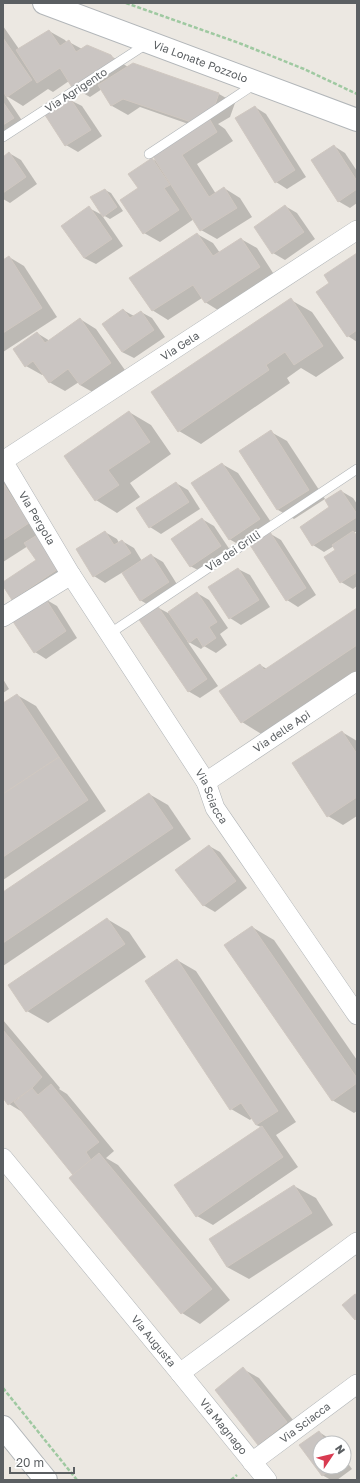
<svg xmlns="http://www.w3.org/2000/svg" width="360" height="1483" font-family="'Golos Text',sans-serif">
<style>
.shadow{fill:#0003}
.building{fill:#cac5c2;stroke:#d0c8c1}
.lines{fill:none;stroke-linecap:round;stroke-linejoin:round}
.lane-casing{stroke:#b0b4b7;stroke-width:10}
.street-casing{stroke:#b0b4b7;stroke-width:20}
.secondary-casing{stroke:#b2b6b9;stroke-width:24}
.path{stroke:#9fc9a1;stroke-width:2.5;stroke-dasharray:4 2;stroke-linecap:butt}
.lane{stroke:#fff;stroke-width:9}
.street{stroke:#fff;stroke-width:19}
.secondary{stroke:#fff;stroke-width:22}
.labels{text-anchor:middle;stroke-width:4;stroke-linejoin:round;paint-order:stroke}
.street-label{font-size:11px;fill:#5b5f62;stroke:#fff}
</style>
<rect width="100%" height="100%" fill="#ece8e2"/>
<!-- shadow -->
<g class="shadow">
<polygon points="3,26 19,49 49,31 65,40 67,43 69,42 82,49 111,56 128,67 133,64 219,94 235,103 230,117 218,124 225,129 233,141 197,164 216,194 224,188 240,198 252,217 217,239 201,230 194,219 160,242 144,233 139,188 152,159 158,162 197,127 140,107 128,115 112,106 102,89 90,97 74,88 69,81 53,92 48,89 23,106 5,95 25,125 3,138"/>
<polygon points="70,100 82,106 102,136 78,152 66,145"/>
<polygon points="255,107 266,114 306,177 287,189 276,182"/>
<polygon points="334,146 345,153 357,171 357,203 350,208 338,201"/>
<polygon points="9,153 21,160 37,184 10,203 3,199 3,158"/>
<polygon points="105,190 111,193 123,211 110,219 101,214 123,246 96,264 84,258 89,208 104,216"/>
<polygon points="285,206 297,213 315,239 285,260 273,253"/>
<polygon points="197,234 213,243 220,253 241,239 257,248 275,276 221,312 205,302 202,298 168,320 152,310"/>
<polygon points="357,254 357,342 348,336 330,283"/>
<polygon points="9,257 24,266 57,317 3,352 3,261"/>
<polygon points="291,300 312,312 344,358 316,377 301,368 287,378 290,383 201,444 179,431"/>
<polygon points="123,310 134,316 141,312 152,318 165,337 134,358 122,352"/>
<polygon points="80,319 96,329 127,373 96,394 80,385 79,382 65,391 49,382 44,374 42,375 26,366 37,333 50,341"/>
<polygon points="129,412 151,425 171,454 130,483 140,497 117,513 96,500"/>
<polygon points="271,432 287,441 325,499 294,519 278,510 241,451"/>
<polygon points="222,464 238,473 275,528 269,533 281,540 316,595 298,607 287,600 251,544 245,548 229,539"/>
<polygon points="3,466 72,574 24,606 13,599 3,583 37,561 28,546 3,562"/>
<polygon points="176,483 188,490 200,509 161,534 150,527"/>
<polygon points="341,491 353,498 357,504 357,531 354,533 357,534 357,586 353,589 341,582 337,550 334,546 324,552 313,545 331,507"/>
<polygon points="202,519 214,526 232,553 202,572 190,566"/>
<polygon points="105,532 117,539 119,543 122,541 134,548 142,561 151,555 163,562 180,589 152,607 140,600 123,572 105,583 94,576"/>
<polygon points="238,569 250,575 270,607 241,625 230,618"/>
<polygon points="197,593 209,600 228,628 220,634 227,645 216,653 204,646 201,649 187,641 218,686 200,698 188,691 157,607 168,613"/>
<polygon points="45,599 57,606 77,638 46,659 35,652"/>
<polygon points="357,610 357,672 263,735 242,722 260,665 267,669"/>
<polygon points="3,679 9,689 3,693"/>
<polygon points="17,695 36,706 106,811 3,880 3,704"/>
<polygon points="342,732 357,741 357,816 343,825 328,816"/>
<polygon points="149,794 168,805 191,839 3,966 3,893"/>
<polygon points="209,846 220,852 247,888 215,912 203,905"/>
<polygon points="107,919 129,932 146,957 48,1023 27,1011"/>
<polygon points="252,927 274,940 357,1060 357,1111 354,1113 332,1100"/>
<polygon points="177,960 196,971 296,1122 276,1135 298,1167 213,1225 197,1216 261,1127 256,1125 252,1118 250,1120 231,1109"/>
<polygon points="3,1020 60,1088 59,1089 67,1094 114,1151 106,1158 118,1165 230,1300 200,1324 182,1313 74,1175 24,1113 9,1104 3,1097"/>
<polygon points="294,1186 316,1198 333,1225 249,1279 227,1267"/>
<polygon points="243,1369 259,1378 302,1431 274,1453 259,1444"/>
<polygon points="319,1432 330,1439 333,1443 320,1443 320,1467 344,1467 344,1458 352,1469 337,1480 331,1480 322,1475 301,1445"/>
</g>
<!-- building -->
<g class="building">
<polygon points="49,30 60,46 69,40 76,52 87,45 111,55 115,61 73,89 60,68 37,83 16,50"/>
<polygon points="3,38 32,80 7,97 3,92"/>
<polygon points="133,63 219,93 214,108 191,122 123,99 111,106 98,85"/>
<polygon points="70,98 91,130 65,146 45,115"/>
<polygon points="3,102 14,118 3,125"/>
<polygon points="255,106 295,170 275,183 235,118"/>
<polygon points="209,118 217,132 182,155 209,197 224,187 237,208 200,231 152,155"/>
<polygon points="334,145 357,181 357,189 338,202 311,160"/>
<polygon points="9,152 26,177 3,193 3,157"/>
<polygon points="152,158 170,185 164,188 179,210 143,234 120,200 138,188 128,174"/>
<polygon points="105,189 117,207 103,217 90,197"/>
<polygon points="285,205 304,232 272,254 254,227"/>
<polygon points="89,206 112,239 84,258 61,226"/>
<polygon points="197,233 213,256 241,238 260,267 205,303 193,285 152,311 129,278"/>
<polygon points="357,253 357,330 347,337 316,292 329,283 324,275"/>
<polygon points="9,256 42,308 3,333 3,260"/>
<polygon points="291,298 323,346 294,365 285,352 266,365 269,370 178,432 151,392"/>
<polygon points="123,309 130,318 141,311 154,330 122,352 102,324"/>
<polygon points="80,318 111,363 80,385 68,369 49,383 33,361 25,367 13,349 37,332 45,343"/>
<polygon points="129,411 150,442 108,470 119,485 95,501 64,456"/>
<polygon points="271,430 309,490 277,510 239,451"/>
<polygon points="222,463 260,519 229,540 191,483"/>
<polygon points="176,482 189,502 149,528 136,508"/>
<polygon points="3,483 29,523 3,540"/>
<polygon points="341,490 357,514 357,517 312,546 300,527 329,507 325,500"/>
<polygon points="202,518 221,546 190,567 171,539"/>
<polygon points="105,531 114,545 122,540 131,553 93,577 76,549"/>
<polygon points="353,531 357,537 357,572 340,583 324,557 335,550 332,545"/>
<polygon points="270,532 306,588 286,601 250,545"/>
<polygon points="39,534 61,567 12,600 3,586 3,582 36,560 24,543"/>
<polygon points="151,554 169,582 140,601 122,573"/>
<polygon points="238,568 259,600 229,619 208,587"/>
<polygon points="197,592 217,622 209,627 216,638 203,647 197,637 189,643 168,612"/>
<polygon points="45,598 66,631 34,653 12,620"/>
<polygon points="157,605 207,679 188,692 138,618"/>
<polygon points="357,608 357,645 241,723 219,691 260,664 264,670"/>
<polygon points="17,694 59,757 3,794 3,703"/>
<polygon points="342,731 357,754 357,797 327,817 292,763"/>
<polygon points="59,757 88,800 3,857 3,794"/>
<polygon points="149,793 173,828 3,943 3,892"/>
<polygon points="209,845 236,881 203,906 175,870"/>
<polygon points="107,918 125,944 26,1012 8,985"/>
<polygon points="252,926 357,1078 357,1083 332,1101 224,945"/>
<polygon points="177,959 278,1111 256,1125 241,1103 230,1110 145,981"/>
<polygon points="3,1030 42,1077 32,1088 8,1105 3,1098"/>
<polygon points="51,1084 99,1142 86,1152 91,1160 73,1175 14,1102 32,1088 38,1095"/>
<polygon points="262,1126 283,1157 196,1217 174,1185"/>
<polygon points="99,1153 212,1289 181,1314 69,1178"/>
<polygon points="294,1185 312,1213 227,1267 209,1239"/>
<polygon points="355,1294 357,1295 357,1317 355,1320 342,1305"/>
<polygon points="243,1367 287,1422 258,1445 215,1390"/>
<polygon points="319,1431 327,1443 320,1443 320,1467 334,1467 322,1476 299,1445"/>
</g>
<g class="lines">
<!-- lane casing -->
<g class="lane-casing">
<g id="lane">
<polyline points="3,137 148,43"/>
<polyline points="149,154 255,84"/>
<polyline points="109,634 357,469"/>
</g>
</g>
<!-- street casing -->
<g class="street-casing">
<g id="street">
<path id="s1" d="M357 230 3 461 71 575 206 782 215 808 357 1015"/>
<polyline points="3,617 71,575"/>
<path id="s2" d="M206 782 357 681"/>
<path id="s3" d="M3 1158 180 1373 357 1242"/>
<path id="s4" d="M180 1373 267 1480"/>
<path id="s5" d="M252 1462 357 1384"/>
</g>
</g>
<!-- secondary casing -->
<g class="secondary-casing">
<g id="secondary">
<path id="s6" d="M44 3 357 120"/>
<polyline points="3,1427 46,1480"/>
</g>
</g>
<!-- path -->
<g class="path">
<polyline points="126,3 239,43 304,69 357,94"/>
<polyline points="3,1388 77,1480"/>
<polyline points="231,1480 237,1475"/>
</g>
<!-- lane -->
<use href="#lane" class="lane"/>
<!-- street -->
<use href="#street" class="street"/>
<!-- secondary -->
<use href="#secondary" class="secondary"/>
</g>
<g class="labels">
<!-- street labels -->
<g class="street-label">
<text dy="4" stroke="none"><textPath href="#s6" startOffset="167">Via Lonate Pozzolo</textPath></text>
<text transform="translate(76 90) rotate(-33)" y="4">Via Agrigento</text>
<text transform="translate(180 346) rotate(-33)" y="4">Via Gela</text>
<text dy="4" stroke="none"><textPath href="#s1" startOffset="489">Via Pergola</textPath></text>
<text transform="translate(233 551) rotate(-34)" y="4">Via dei Grilli</text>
<text dy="4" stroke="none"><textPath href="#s2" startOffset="91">Via delle Api</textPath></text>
<text dy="4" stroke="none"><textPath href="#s1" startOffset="818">Via Sciacca</textPath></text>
<text dy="4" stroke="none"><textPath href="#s3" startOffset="237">Via Augusta</textPath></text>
<text dy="4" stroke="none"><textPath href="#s5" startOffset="66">Via Sciacca</textPath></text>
<text dy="4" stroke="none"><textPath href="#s4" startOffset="69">Via Magnago</textPath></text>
</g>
</g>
<!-- border -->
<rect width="360" height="1483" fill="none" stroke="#5b5f62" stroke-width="8"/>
<!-- north arrow -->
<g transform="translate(332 1455) rotate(55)"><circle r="19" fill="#ffffff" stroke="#bdbfc0"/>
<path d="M0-3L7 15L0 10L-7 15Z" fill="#d93b51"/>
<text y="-6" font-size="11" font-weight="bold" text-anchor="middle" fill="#5b5f62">N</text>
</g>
<!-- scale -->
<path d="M10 1467v6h64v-6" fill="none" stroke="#5b5f62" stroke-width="2"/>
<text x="16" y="1467" font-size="12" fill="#5b5f62" stroke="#ffffff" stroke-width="3" paint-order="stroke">20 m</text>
</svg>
